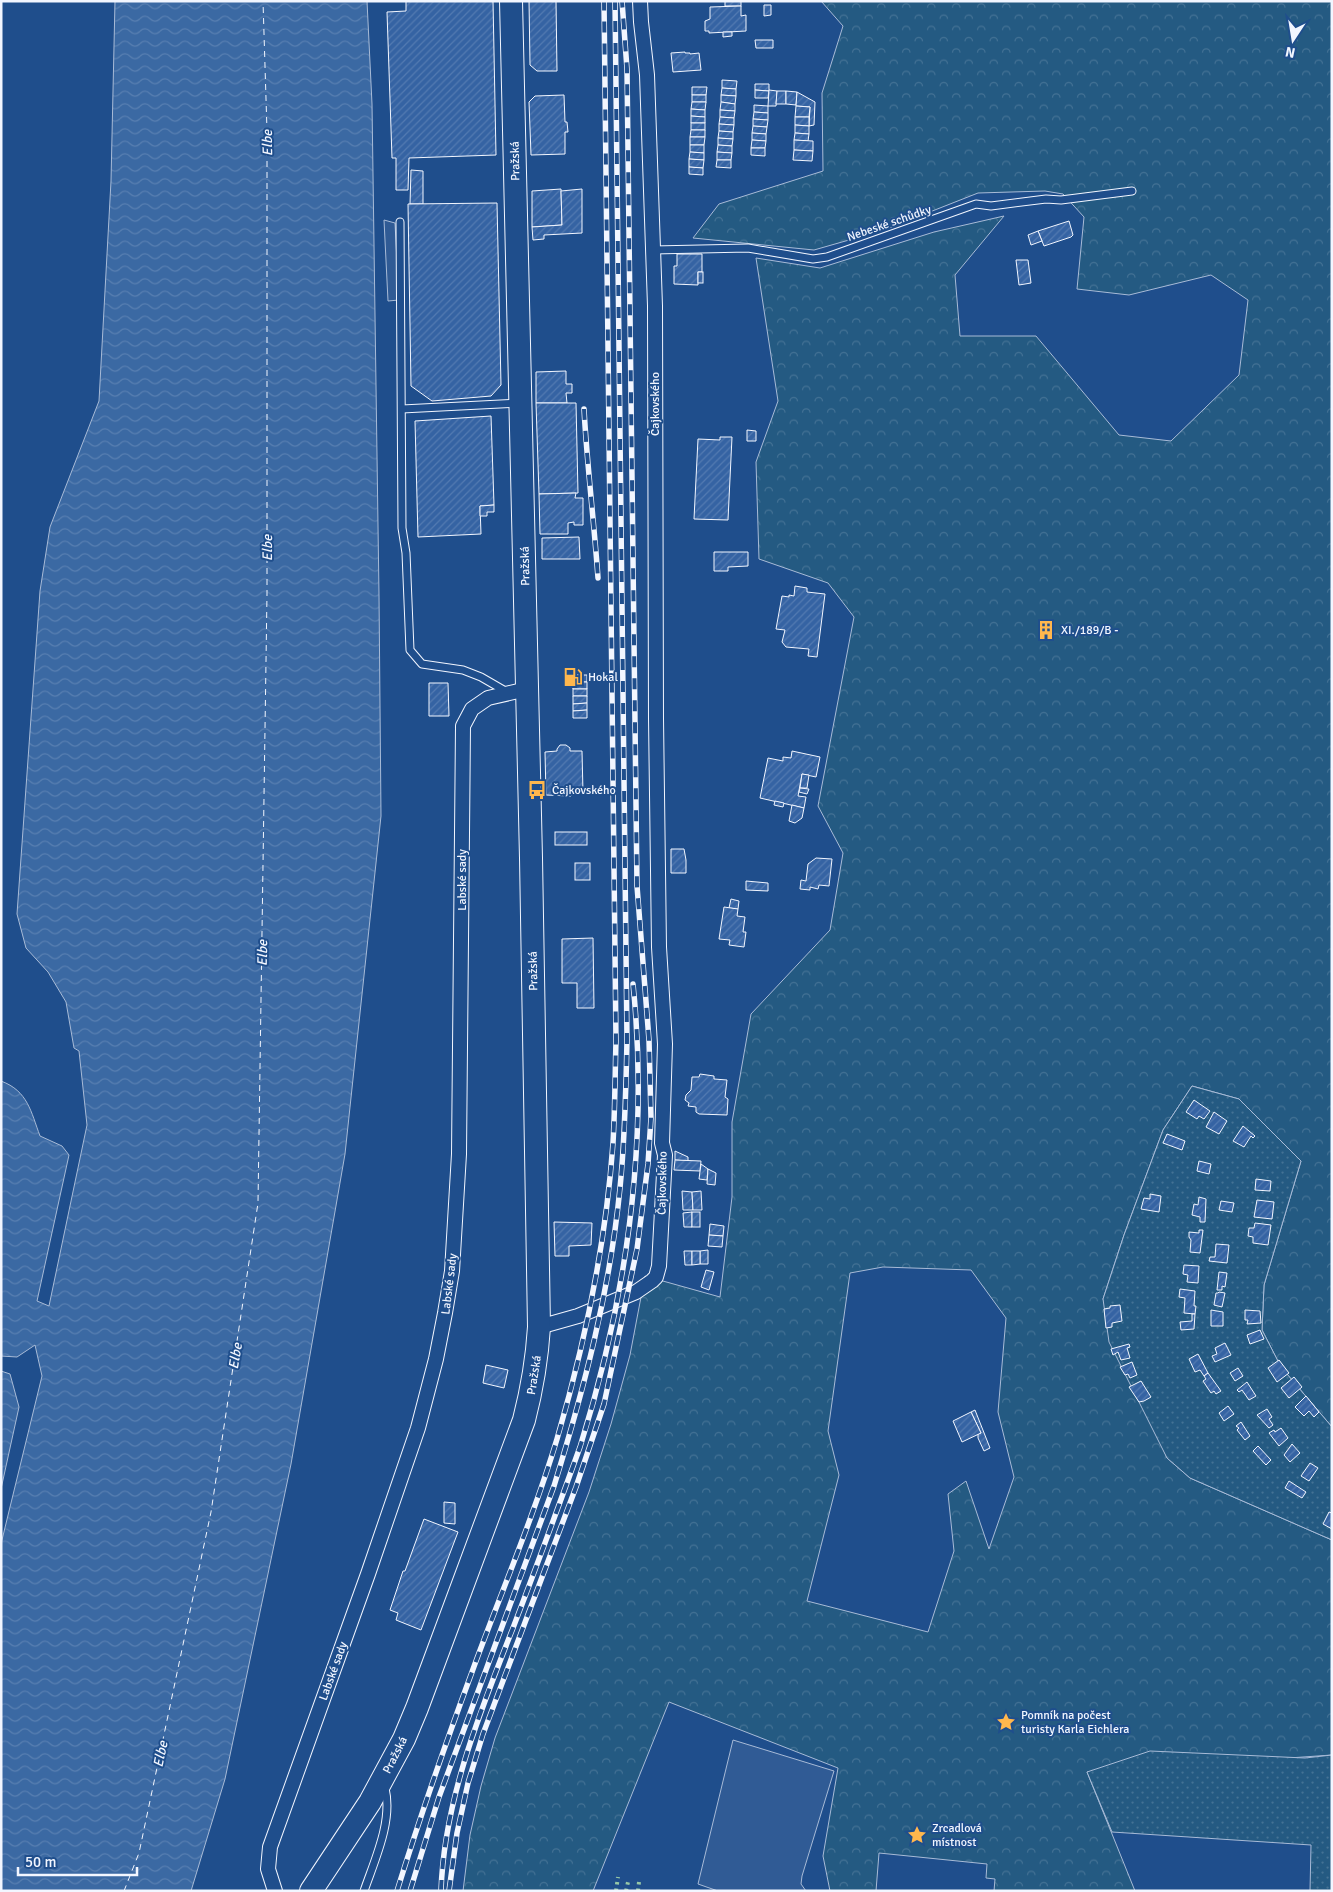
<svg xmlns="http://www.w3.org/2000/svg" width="1333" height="1892" font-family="Signika,sans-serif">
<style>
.forest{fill:url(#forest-crowns);stroke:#a8bbd7;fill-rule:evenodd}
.garden{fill:url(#garden-dots);stroke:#a8bbd7}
.parking{fill:#305b95;stroke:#a8bbd7}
.water{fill:url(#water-waves);stroke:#a8bbd7}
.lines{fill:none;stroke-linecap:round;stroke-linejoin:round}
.ferry{stroke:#f2f6ff;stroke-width:1;stroke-dasharray:6 5;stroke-linecap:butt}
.building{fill:url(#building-hatch);stroke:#f2f6ff}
.lane-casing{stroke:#f2f6ff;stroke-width:9}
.street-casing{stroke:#f2f6ff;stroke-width:16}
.primary-casing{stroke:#f2f6ff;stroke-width:24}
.lane{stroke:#1f4e8c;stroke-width:7}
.street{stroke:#1f4e8c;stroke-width:14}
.primary{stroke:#1f4e8c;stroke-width:22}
.rail-casing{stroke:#f2f6ff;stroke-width:5.5}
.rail{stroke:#1f4e8c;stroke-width:4;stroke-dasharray:11;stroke-linecap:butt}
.hedge{stroke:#97c8a6;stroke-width:4;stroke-dasharray:2.5 4;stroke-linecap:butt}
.labels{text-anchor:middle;stroke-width:4;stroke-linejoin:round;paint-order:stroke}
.street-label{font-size:12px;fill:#f2f6ff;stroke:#1f4e8c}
.poi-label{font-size:12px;fill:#f2f6ff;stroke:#1f4e8c;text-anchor:start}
.water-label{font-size:14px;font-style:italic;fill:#f2f6ff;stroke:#1f4e8c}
</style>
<defs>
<pattern id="forest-crowns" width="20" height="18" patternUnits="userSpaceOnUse" patternTransform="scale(1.25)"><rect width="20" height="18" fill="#245a82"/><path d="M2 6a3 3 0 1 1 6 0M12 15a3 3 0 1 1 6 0" fill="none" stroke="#447295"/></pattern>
<pattern id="garden-dots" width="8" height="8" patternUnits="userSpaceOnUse" patternTransform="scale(1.25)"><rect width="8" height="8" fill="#245a82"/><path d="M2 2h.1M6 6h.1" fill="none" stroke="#447295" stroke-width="1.8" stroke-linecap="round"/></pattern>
<pattern id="water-waves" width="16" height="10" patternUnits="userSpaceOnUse" patternTransform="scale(1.25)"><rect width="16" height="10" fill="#3b69a3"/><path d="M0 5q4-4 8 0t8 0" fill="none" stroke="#587fb1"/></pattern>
<pattern id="building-hatch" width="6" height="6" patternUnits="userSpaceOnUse" patternTransform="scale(1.25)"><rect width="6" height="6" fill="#3563a3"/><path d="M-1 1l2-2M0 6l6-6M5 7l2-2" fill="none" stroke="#537ab1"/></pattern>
</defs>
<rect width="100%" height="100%" fill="#1f4e8c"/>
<!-- forest -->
<path class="forest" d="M821 1H1332V1427L1281 1367 1262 1330 1264 1285 1301 1161 1239 1099 1192 1086 1163 1130 1124 1235 1103 1299 1167 1458 1190 1478 1332 1540V1755L1087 1772 1135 1891H994L995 1879 986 1878 987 1864 879 1853 876 1891H830L823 1856 838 1768 669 1702 593 1891H463L470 1835 481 1786 495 1738 589 1492 611 1424 630 1355 645 1276 720 1297 732 1197V1122L751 1014 830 930 843 853 818 806 854 617 828 583 759 559 756 462 778 401 756 258 820 268 934 232 1004 216 955 275 960 336H1036L1119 435 1171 441 1239 375 1248 300 1211 275 1129 295 1077 289 1084 217 1063 194 1045 191 978 193 884 230 814 250 693 238 719 204 823 171 822 93 843 26ZM883 1267 971 1270 1006 1318 998 1412 1014 1477 989 1549 966 1481 948 1494 954 1551 928 1632 807 1601 839 1475 828 1431 850 1273Z"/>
<!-- garden -->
<g class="garden">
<polygon points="1192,1086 1239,1099 1301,1161 1264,1285 1262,1330 1281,1367 1332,1427 1332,1540 1190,1478 1167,1458 1109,1342 1103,1299 1124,1235 1163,1130"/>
<polygon points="1150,1751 1305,1758 1332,1755 1332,1891 1310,1891 1311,1845 1112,1832 1087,1772"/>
</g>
<!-- parking -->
<g class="parking">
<polygon points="384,220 395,223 399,300 388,301"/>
<polygon points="733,1740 834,1771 802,1876 801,1884 806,1891 718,1891 698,1884"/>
</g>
<!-- water -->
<g class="water">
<path d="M115 1H367L372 104 379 595 381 816 345 1154 291 1464 225 1779 191 1891H1V1544L42 1376 35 1345 17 1357 1 1356V1081C28 1091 31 1112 40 1136L62 1146 69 1155 37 1301 49 1306 87 1125 79 1051 74 1048 66 1002 48 972 26 948 17 914 40 591 50 527 99 401 111 181Z"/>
<polygon points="1,1371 10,1374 19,1407 1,1489"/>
</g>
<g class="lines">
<!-- ferry -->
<polyline class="ferry" points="124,1891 139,1853 211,1512 258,1203 267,594 267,131 263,1"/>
</g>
<!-- building -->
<g class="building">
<polygon points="406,1 493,1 496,155 409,158 408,190 396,190 396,158 392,158 387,12 406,11"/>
<polygon points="529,1 556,1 557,71 537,71 530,65"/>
<rect x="725" y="1" width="16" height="5"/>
<polygon points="764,5 771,5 771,15 764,16"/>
<polygon points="741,6 741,16 746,15 746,31 709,33 709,31 705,31 705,21 710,19 710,7"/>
<polygon points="723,32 732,32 732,36 723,37"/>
<polygon points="755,40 773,40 773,48 756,48"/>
<polygon points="685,52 685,53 690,53 690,54 699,53 701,70 673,72 671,53"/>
<polygon points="722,80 737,81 736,89 722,88"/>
<polygon points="755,84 769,84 769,91 755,90"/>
<polygon points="692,87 707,87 706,95 692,95"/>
<polygon points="722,88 736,89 736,96 721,95"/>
<polygon points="755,90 769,91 768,98 755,98"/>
<polygon points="769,90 777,91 776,106 768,106"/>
<polygon points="777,91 786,91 786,104 776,104"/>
<polygon points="786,91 797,92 796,105 786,104"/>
<polygon points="797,92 815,102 814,125 809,126 810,107 796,106"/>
<polygon points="564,95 565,122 567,122 568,132 565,132 565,154 531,155 529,102 535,96"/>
<rect x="692" y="95" width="14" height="7"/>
<polygon points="721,95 736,96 735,104 721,102"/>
<polygon points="692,102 706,102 705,110 691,109"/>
<polygon points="721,102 735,104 735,111 720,110"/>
<polygon points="754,105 768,106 768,113 754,112"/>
<polygon points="796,106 810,107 809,117 795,117"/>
<polygon points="691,109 705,110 705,117 691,116"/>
<polygon points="720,110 735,111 734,118 720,117"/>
<polygon points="754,112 768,113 768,120 753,119"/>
<polygon points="691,116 705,117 705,123 691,123"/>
<polygon points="720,117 734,118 734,125 719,124"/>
<polygon points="795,117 809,117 809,126 795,125"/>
<polygon points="753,119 768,120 767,127 753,126"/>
<rect x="691" y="123" width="14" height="7"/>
<polygon points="719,124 734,125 733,132 719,131"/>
<polygon points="795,125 809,126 809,134 795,133"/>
<polygon points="753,126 767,127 766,134 752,133"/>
<polygon points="691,130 705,130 705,137 690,137"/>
<polygon points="719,131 733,132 733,139 718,138"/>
<polygon points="752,133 766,134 766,141 752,140"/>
<polygon points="795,133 809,134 808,141 794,140"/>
<polygon points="690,137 705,137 704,145 690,145"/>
<polygon points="718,138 733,139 732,146 718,145"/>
<polygon points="752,140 766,141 765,148 751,148"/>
<polygon points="794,140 813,141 813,151 794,150"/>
<polygon points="690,145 704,145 704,153 690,152"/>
<polygon points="718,145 732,146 732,153 717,152"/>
<polygon points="751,148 765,148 765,156 751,155"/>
<polygon points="794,150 813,151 812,161 793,160"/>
<polygon points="690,152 704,153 704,160 689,159"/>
<polygon points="717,152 732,153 731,160 717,160"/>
<polygon points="689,159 704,160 703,168 689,167"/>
<polygon points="717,160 731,160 731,168 716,167"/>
<polygon points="689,167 703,168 703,175 689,174"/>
<polygon points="411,170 423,171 423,204 410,204"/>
<polygon points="561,189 562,225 532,227 532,191"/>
<polygon points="582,189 582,233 544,235 544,239 533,240 532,227 562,225 561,191"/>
<polygon points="497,203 501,385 491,396 432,401 411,386 408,204"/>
<polygon points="1069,221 1073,235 1071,237 1044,246 1038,231"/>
<polygon points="1038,231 1042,241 1031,245 1028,235"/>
<polygon points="677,254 702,254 702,272 698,272 698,285 674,284 674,266 677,266"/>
<polygon points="1016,260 1028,260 1031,283 1019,285"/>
<rect x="698" y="272" width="5" height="11"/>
<polygon points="566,371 566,384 572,384 572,393 566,393 567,403 536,403 536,372"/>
<polygon points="536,403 576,403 578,493 539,494"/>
<polygon points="491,416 494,505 480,506 481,534 418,537 415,421"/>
<polygon points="747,430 756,431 756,441 747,441"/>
<polygon points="720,437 732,437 728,520 694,519 698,439 720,440"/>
<polygon points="576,493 575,498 583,498 583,525 574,525 574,522 568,523 568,534 540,534 539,494"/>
<polygon points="494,505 494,512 487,512 487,516 480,516 480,506"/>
<polygon points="579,537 580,559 542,559 542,538"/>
<polygon points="714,552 748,552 748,566 728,567 728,571 714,571"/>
<polygon points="795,586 807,588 807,592 825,594 817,657 808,656 809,649 786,647 782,642 785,630 776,629 782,596 789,597 789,595 794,596"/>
<polygon points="1043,625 1052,630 1050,634 1043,632 1041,629"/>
<rect x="572" y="675" width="15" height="7"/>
<polygon points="572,682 587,682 587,689 573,689"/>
<polygon points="429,683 448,683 449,716 429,716"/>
<rect x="573" y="689" width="14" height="7"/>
<polygon points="573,696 587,696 587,703 573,704"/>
<polygon points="587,703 587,710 573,711 573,704"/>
<polygon points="587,710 587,718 573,718 573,711"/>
<polygon points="560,745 566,745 570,748 570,751 582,751 583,793 573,793 571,796 546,795 545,752 557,751 557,749"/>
<polygon points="792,751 820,757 816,777 802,774 798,796 806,797 804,808 760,798 768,758 783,761 783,757 791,758"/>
<polygon points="802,774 809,775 807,788 800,788"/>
<polygon points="800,788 809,789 807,794 799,792"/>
<polygon points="775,801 784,803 783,807 774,805"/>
<polygon points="792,805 804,808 802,818 795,823 789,821"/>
<rect x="555" y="832" width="32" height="13"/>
<polygon points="671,849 684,849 686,860 686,873 671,873"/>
<polygon points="816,858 832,859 829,886 819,885 818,889 810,887 810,890 800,889 801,880 806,881 808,864"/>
<rect x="575" y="863" width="15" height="17"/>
<polygon points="746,881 768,883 768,891 746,890"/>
<polygon points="731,899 739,901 738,909 729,908"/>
<polygon points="724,907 738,909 737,916 745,917 743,932 746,932 744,947 729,945 730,940 719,939"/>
<polygon points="593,938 594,1008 577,1008 577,983 562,983 562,939"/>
<polygon points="700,1074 714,1076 714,1079 727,1080 725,1097 728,1099 727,1115 699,1114 696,1112 696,1107 688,1106 689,1103 685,1100 686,1095 691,1090 692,1077 699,1077"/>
<polygon points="1194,1100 1210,1111 1204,1119 1199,1116 1197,1119 1186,1112"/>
<polygon points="1214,1112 1227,1121 1219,1134 1206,1127"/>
<polygon points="1243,1126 1255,1136 1253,1138 1251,1136 1244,1147 1233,1141"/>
<polygon points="1167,1134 1185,1141 1182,1150 1163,1143"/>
<polygon points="675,1151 688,1157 688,1161 675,1160"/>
<polygon points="675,1160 701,1161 700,1171 674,1170"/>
<polygon points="1199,1161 1211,1164 1209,1174 1197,1171"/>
<polygon points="701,1164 708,1169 707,1180 699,1179"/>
<polygon points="708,1169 716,1173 715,1185 707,1184"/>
<polygon points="1256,1179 1271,1181 1270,1191 1255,1190"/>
<polygon points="682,1191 692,1192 693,1210 683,1210"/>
<polygon points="701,1191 702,1210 693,1210 692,1192"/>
<polygon points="1150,1194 1161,1196 1159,1212 1141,1209 1144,1198 1150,1199"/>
<polygon points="1199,1197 1206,1199 1205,1222 1200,1222 1200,1217 1192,1215 1194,1204 1198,1205"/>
<polygon points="1257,1200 1274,1202 1272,1219 1254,1217"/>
<polygon points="1221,1201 1234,1203 1232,1212 1219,1210"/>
<polygon points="692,1212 692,1227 684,1227 683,1213"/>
<rect x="692" y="1212" width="8" height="15"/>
<polygon points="554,1222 592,1223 591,1245 569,1246 569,1256 555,1256"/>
<polygon points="1255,1223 1271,1225 1268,1245 1253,1243 1253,1237 1248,1236 1249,1228 1254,1228"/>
<polygon points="710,1224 724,1226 723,1236 709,1235"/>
<polygon points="1199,1230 1203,1230 1200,1253 1190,1252 1191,1240 1189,1237 1189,1232 1199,1233"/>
<polygon points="709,1235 723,1236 722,1247 708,1246"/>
<polygon points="1216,1244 1229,1245 1227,1263 1209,1261 1210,1257 1215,1257"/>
<polygon points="708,1250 708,1264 700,1264 700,1251"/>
<polygon points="684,1251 692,1251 692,1265 685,1265"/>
<polygon points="692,1251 700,1251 700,1264 692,1265"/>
<polygon points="1184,1265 1199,1266 1198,1283 1187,1282 1188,1275 1183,1274"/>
<polygon points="706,1270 714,1272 709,1290 701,1287"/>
<polygon points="1219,1272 1227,1273 1225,1287 1222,1286 1222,1290 1217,1290"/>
<polygon points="1180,1289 1195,1291 1194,1306 1196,1306 1195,1314 1184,1313 1185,1298 1179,1297"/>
<polygon points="1219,1292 1225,1293 1222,1307 1214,1305 1216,1293 1218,1293"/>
<polygon points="1120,1305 1122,1321 1112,1323 1112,1327 1106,1328 1104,1309 1110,1308 1110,1306"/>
<polygon points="1211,1310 1223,1312 1223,1326 1211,1326"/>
<polygon points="1245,1310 1260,1311 1261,1323 1247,1324 1248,1320 1245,1320"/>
<polygon points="1192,1314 1195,1314 1194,1329 1181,1330 1180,1322 1192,1321"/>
<polygon points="1260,1330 1264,1339 1250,1344 1247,1335"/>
<polygon points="1225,1343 1231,1355 1215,1362 1212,1356 1217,1354 1215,1348"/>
<polygon points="1129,1344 1130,1347 1127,1348 1130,1358 1121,1360 1118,1352 1113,1355 1111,1349"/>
<polygon points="1198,1354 1208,1373 1204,1376 1200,1370 1195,1372 1189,1359"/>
<polygon points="1279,1360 1289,1373 1277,1382 1268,1368"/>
<polygon points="1132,1362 1137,1375 1130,1378 1128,1374 1125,1375 1120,1367"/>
<polygon points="486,1365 508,1370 504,1388 483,1383"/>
<polygon points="1238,1368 1243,1376 1235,1381 1230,1373"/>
<polygon points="1208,1373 1221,1391 1216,1394 1214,1391 1211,1393 1203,1381 1206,1379 1204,1376"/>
<polygon points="1294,1377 1302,1387 1289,1398 1281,1388"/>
<polygon points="1141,1381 1151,1397 1144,1401 1139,1402 1129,1387"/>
<polygon points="1247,1382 1256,1396 1249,1400 1242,1390 1239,1392 1237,1390"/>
<polygon points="1306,1396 1319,1412 1314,1417 1309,1411 1304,1416 1295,1407"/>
<polygon points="1228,1406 1234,1414 1224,1421 1219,1413"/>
<polygon points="1267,1409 1272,1417 1269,1419 1273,1425 1269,1428 1257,1415"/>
<polygon points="975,1410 990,1448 984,1451 978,1438 978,1434 981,1433 971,1412"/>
<polygon points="971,1412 981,1433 962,1442 953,1421"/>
<polygon points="1241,1422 1250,1436 1245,1440 1237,1430 1239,1428 1236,1426"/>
<polygon points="1281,1428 1288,1438 1279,1446 1269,1433 1274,1430 1275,1432"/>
<polygon points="1292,1444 1300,1453 1290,1462 1284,1455"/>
<polygon points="1258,1446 1271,1460 1266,1465 1253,1451"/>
<polygon points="1310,1463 1318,1468 1309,1481 1301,1476"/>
<polygon points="1289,1481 1306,1492 1302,1498 1285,1488"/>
<polygon points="444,1502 455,1503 455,1524 444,1523"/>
<polygon points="1329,1512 1332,1513 1332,1529 1323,1524"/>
<polygon points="424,1519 458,1532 421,1630 396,1620 398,1613 390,1610 403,1571 405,1571"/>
</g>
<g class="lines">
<!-- lane casing -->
<g class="lane-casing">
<g id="lane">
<polyline points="400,222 402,528 406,553 410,650 422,664 463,670 481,677 507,692"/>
<polyline points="653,250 748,248 813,259 827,257 976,204 991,206 1046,199 1061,200 1132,191"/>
<polyline points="402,409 518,403"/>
<path d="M364 1891C375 1859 393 1821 385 1788"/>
</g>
</g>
<!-- street casing -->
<g class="street-casing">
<g id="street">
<polyline points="539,1327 578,1316 636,1292 652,1281 656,1277 659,1266 665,1155 662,1143 665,1044 659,947 656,718 655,306 647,75 641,22 640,1"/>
<polyline points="275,1891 268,1869 270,1847 368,1574 418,1428 436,1359 445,1313 452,1271 459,1154 463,726 472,709 488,698 527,689"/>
</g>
</g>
<!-- primary casing -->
<g class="primary-casing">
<path id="primary" d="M311 1891 370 1802 404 1739 417 1708 524 1420C532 1389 537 1359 539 1327L531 858 511 1"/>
</g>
<!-- lane -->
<use href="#lane" class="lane"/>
<!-- street -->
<use href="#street" class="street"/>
<!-- primary -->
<use href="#primary" class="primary"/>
<!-- rail casing -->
<g class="rail-casing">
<g id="rail">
<path d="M584 409C587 465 594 521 598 578"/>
<path d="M397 1891C420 1817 445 1745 472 1672 500 1595 533 1519 557 1439 585 1343 606 1243 613 1143 615 1109 615 1075 616 1041L604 1"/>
<path d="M410 1891 439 1797 554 1486C584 1389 610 1290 620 1188 625 1139 626 1090 627 1040L615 1"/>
<path d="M441 1891C444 1800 480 1712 513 1628 536 1568 558 1508 580 1447 627 1297 649 1140 633 984"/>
<polyline points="449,1891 457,1833 468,1783 483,1734 576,1487 604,1404 637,1249 648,1164 651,1118 649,1040 637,886 627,69 622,1"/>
</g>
</g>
<!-- rail -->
<use href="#rail" class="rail"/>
<!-- hedge -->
<g class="hedge">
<polyline points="616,1891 618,1877"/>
<polyline points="626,1891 628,1882"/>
<polyline points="638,1891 639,1882"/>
</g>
</g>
<!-- icons -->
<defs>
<g id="building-bare" transform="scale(1.5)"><path d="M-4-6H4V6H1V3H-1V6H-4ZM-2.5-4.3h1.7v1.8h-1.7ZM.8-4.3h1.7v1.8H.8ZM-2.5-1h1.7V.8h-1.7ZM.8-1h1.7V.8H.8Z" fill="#ffb74d" stroke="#1f4e8c" stroke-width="2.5" paint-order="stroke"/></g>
<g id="fuel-bare" transform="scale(1.5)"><path d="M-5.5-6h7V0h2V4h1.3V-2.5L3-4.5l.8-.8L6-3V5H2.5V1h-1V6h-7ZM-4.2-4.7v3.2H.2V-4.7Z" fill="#ffb74d" stroke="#1f4e8c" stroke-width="2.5" paint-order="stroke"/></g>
<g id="bus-bare" transform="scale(1.5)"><path d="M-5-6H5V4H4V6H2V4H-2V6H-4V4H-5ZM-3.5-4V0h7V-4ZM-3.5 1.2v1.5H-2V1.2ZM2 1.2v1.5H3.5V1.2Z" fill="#ffb74d" stroke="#1f4e8c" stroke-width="2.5" paint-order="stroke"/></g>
<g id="sight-bare" transform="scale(1.5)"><path d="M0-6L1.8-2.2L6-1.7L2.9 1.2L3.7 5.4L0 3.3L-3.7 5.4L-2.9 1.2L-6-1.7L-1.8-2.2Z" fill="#ffb74d" stroke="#1f4e8c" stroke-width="2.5" paint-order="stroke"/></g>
</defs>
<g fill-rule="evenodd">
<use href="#building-bare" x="1046" y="630"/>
<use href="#fuel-bare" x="573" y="677"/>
<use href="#bus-bare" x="537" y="790"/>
<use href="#sight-bare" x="1006" y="1722"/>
<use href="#sight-bare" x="917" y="1835"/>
</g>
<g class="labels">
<!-- street labels -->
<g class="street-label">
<text transform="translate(515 161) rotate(-91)" y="4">Pražská</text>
<text transform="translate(889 223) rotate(-19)" y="4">Nebeské schůdky</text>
<text transform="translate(655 404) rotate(-90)" y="4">Čajkovského</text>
<text transform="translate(525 566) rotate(-91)" y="4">Pražská</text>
<text transform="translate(462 880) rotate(-90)" y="4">Labské sady</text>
<text transform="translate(533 971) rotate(-91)" y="4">Pražská</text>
<text transform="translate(662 1183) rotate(-89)" y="4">Čajkovského</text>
<text transform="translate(449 1284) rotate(-83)" y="4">Labské sady</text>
<text transform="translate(534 1375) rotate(-81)" y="4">Pražská</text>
<text transform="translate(333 1671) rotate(-70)" y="4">Labské sady</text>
<text transform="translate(395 1755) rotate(-63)" y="4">Pražská</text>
</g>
<!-- poi labels -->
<g class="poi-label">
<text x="1061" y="634">XI./189/B -</text>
<text x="588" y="681">Hokal</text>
<text x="552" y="794">Čajkovského</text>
<text x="1021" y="1719">Pomník na počest<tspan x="1021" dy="14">turisty Karla Eichlera</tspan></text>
<text x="932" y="1832">Zrcadlová<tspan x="932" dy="14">místnost</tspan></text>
</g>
<!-- water labels -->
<g class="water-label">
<text transform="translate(267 143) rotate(-91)" y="5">Elbe</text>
<text transform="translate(267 548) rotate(-90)" y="5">Elbe</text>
<text transform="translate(262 953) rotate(-89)" y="5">Elbe</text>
<text transform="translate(235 1356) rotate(-81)" y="5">Elbe</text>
<text transform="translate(160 1754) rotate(-78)" y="5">Elbe</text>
</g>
</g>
<!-- border -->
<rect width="1333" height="1892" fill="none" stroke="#f2f6ff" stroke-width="5"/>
<!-- north arrow -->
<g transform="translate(1293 40) rotate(192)" stroke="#1f4e8c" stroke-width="4" paint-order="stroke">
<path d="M0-4L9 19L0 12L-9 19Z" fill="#f2f6ff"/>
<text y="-8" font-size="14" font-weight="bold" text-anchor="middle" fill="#f2f6ff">N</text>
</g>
<!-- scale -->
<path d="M18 1867v8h119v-8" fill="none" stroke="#f2f6ff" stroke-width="2.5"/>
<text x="25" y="1867" font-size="15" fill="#f2f6ff" stroke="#1f4e8c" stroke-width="4" paint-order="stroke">50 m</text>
</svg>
